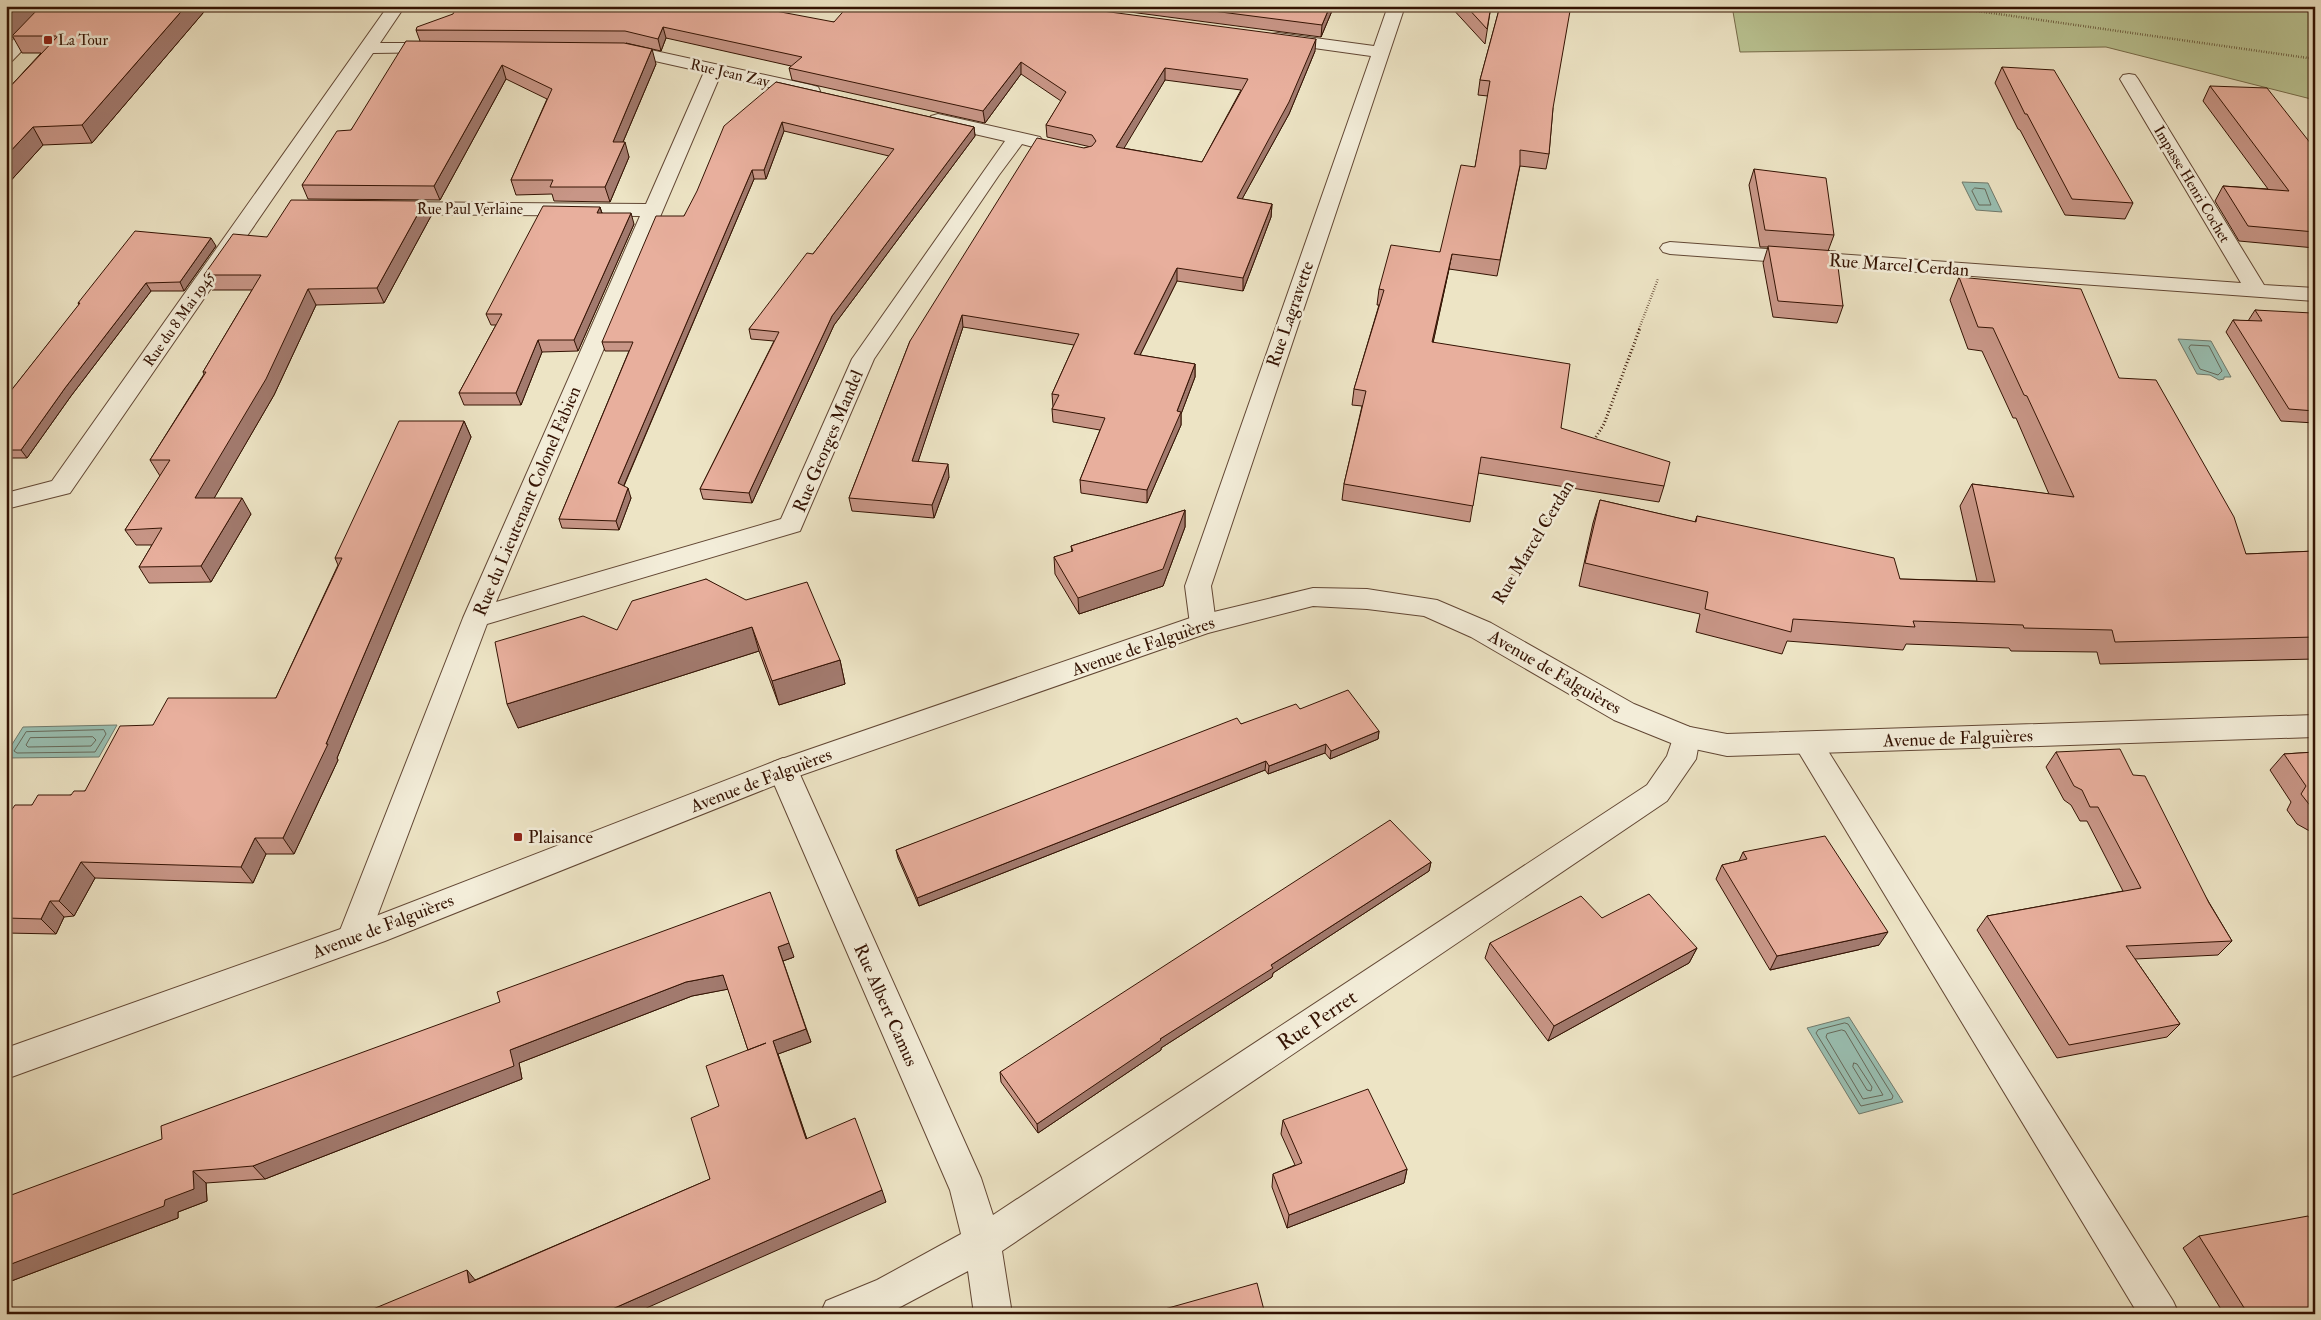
<svg xmlns="http://www.w3.org/2000/svg" width="2321" height="1320" font-family="'IM FELL Double Pica',serif">
<style>
.green{fill:#bac493;stroke:#776c4b}
.water{fill:#99bfb2;stroke:#717a6c}
.lines{fill:none;stroke-linecap:round;stroke-linejoin:round}
.shore{stroke:#66695a;stroke-width:1}
.minor-casing{stroke:#624734;stroke-width:2}
.tertiary-casing{stroke:#624734;stroke-width:2}
.path-far1{stroke:#341303;stroke-width:2.5;stroke-dasharray:0.5 2;stroke-linecap:butt}
.path{stroke:#341303;stroke-width:3;stroke-dasharray:1 2.5;stroke-linecap:butt}
.minor{fill:#f3edd9;fill-rule:evenodd}
.tertiary{fill:#f3edd9;fill-rule:evenodd}
.wall{fill:#c89687;stroke:#341303;fill-rule:evenodd}
.shaded-wall{fill:#a27a6e;stroke:#341303}
.building{fill:#e8af9d;stroke:#341303;fill-rule:evenodd}
.poi-dot{fill:#8f2418;stroke:#f3edd9;stroke-width:2}
.labels{text-anchor:middle;stroke-width:5;stroke-linejoin:round;paint-order:stroke}
.far-poi-label{font-size:15px;fill:#341303;stroke:#f3edd9;text-anchor:start}
.far-street-label{font-size:15px;fill:#341303;stroke:#f3edd9}
.street-label{font-size:18px;fill:#341303;stroke:#f3edd9}
.poi-label{font-size:18px;fill:#341303;stroke:#f3edd9;text-anchor:start}
.near-street-label{font-size:21px;fill:#341303;stroke:#f3edd9}
</style>
<rect width="100%" height="100%" fill="#ede4c5"/>
<filter id="stains"><feTurbulence type="fractalNoise" baseFrequency=".004" numOctaves="4"/><feColorMatrix values="0 0 0 0 .2 0 0 0 0 .09 0 0 0 0 .02 0 0 0 .5 -.17"/></filter>
<radialGradient id="worn" r=".72"><stop offset=".6" stop-color="#630" stop-opacity="0"/><stop offset="1" stop-color="#630" stop-opacity=".3"/></radialGradient>
<!-- green -->
<polygon class="green" points="1732,6 2315,6 2315,100 2106,47 1740,52"/>
<!-- water -->
<g class="water">
<polygon points="1962,182 1988,183 2002,212 1976,210"/>
<polygon points="2178,339 2211,341 2231,377 2224,377 2224,379 2219,380 2210,375 2197,374"/>
<polygon points="117,725 99,757 6,758 6,754 23,727"/>
<polygon points="1849,1017 1903,1102 1859,1114 1807,1028"/>
</g>
<g class="lines">
<!-- shore -->
<g class="shore">
<polygon points="1975,188 1985,189 1991,205 1979,205 1972,191"/>
<polygon points="2191,345 2209,346 2222,371 2218,375 2200,369 2189,348"/>
<polygon points="104,730 106,734 95,752 17,753 14,751 26,732"/>
<polygon points="93,737 96,740 91,746 28,747 26,745 30,738"/>
<polygon points="1845,1023 1848,1024 1893,1096 1892,1099 1861,1106 1816,1033 1818,1030"/>
<polygon points="1842,1030 1845,1031 1883,1095 1863,1099 1826,1037 1827,1034"/>
<polygon points="1854,1063 1857,1064 1872,1087 1871,1091 1867,1090 1853,1067"/>
</g>
<!-- minor casing -->
<g class="minor-casing">
<g id="minor">
<polygon points="47,6 65,6 12,61 6,62 6,47"/>
<polygon points="388,6 405,6 380,43 440,43 446,44 449,48 446,52 373,53 70,493 6,509 6,493 52,481"/>
<polygon points="1388,6 1405,6 1211,586 1216,624 1213,631 1203,634 1193,631 1190,624 1185,586 1371,56 1278,43 1272,42 1269,38 1272,34 1278,33 1374,46"/>
<polygon points="618,45 628,45 811,85 818,87 820,91 818,95 811,97 720,76 496,602 781,519 852,359 1005,141 931,124 929,120 931,116 938,114 1040,137 1043,141 1040,145 1033,147 1022,144 999,175 874,359 800,531 487,624 369,938 364,948 353,952 342,948 337,938 463,618 640,216 391,214 384,212 381,208 384,204 391,202 646,204 704,72 628,55 612,54 609,50 612,46"/>
<polygon points="2129,74 2135,75 2138,79 2264,285 2315,288 2315,301 1670,254 1663,252 1660,248 1663,244 1670,242 2241,283 2120,79 2123,75"/>
<polygon points="1686,726 1696,729 1700,737 1696,759 1667,801 1002,1251 1012,1314 974,1314 968,1271 887,1314 820,1314 826,1301 877,1280 961,1234 950,1190 768,770 773,762 783,758 793,762 798,770 981,1178 993,1215 1647,785 1667,756 1676,729"/>
<polygon points="1808,732 1818,735 2173,1301 2179,1314 2138,1314 1798,751 1794,743 1798,735"/>
</g>
</g>
<!-- tertiary casing -->
<g class="tertiary-casing">
<polygon id="tertiary" points="1313,588 1367,589 1437,600 1491,623 1634,704 1690,727 1727,734 2315,715 2315,737 1727,756 1676,745 1614,720 1471,637 1424,616 1367,609 1313,606 1208,633 793,778 385,941 6,1079 6,1048 363,921 773,762 1193,617"/>
</g>
<!-- path-far1 -->
<g class="path-far1">
<polyline points="1942,6 2315,59"/>
<polyline points="1639,329 1658,279"/>
</g>
<!-- path -->
<g class="path">
<polyline points="1594,440 1604,424 1640,328"/>
<polyline points="1500,597 1567,484"/>
</g>
<!-- minor -->
<use href="#minor" class="minor"/>
<!-- tertiary -->
<use href="#tertiary" class="tertiary"/>
</g>
<!-- wall -->
<g class="wall">
<polygon points="6,6 209,6 92,143 43,145 6,186 6,91 41,53 22,53 13,37 6,44"/>
<polygon points="1084,6 1334,6 1321,37"/>
<polygon points="1450,6 1491,6 1485,44"/>
<polygon points="1500,6 1553,108 1549,154 1546,169 1520,166 1497,276 1449,269 1433,342 1561,428 1664,486 1659,502 1478,473 1470,522 1342,500 1344,484 1362,406 1352,405 1354,389 1379,305 1377,305 1379,289 1440,252 1475,167 1488,96 1478,95 1480,80"/>
<path d="M834 22 1315 51 1289 114 1242 199 1272 204 1271 217 1243 291 1177 281 1140 355 1195 364V377L1181 414V425L1147 503 1081 493 1080 480 1100 430 1053 422 1052 409 1053 407 1052 394 1074 345 963 327 918 461 949 477 934 518 852 511 849 498 910 341 1084 148 1091 147 1047 137 1046 125 1061 101 1021 74 985 123 792 80 789 68 791 66 666 38 661 51 626 43 656 64 623 142 629 157 610 202 554 201 552 194 516 195 511 180 547 99 506 79 440 200 308 199 302 185 351 130 420 41 416 30ZM1165 80 1241 90 1202 162 1123 148Z"/>
<polygon points="2002,67 2133,203 2125,219 2065,215 2020,130 2018,129 1995,83"/>
<polygon points="776,82 974,127 975,136 834,325 752,503 703,499 700,489 774,341 751,339 749,329 813,254 889,156 784,131 766,179 754,179 624,486 631,498 619,530 562,528 559,519 629,351 605,351 602,342 684,216"/>
<polygon points="2210,86 2315,149 2315,248 2239,241 2215,201 2223,186 2268,189 2203,101"/>
<polygon points="1754,169 1834,235 1828,251 1843,306 1837,323 1773,317 1763,263 1768,247 1760,247 1749,185"/>
<polygon points="600,207 602,213 634,224 578,351 542,352 521,405 464,405 459,393 496,325 491,325 486,314"/>
<polygon points="431,216 384,303 316,305 274,395 214,498 251,514 211,582 149,583 139,567 152,545 136,545 125,530 160,476 150,460 204,374 203,372 252,290 212,290 204,275 267,237"/>
<polygon points="216,246 184,291 151,291 71,396 27,458 6,458 6,397 79,305 78,303"/>
<polygon points="1959,277 2119,378 2246,554 2315,551 2315,659 2100,664 2097,652 2011,651 2009,648 1906,644 1903,650 1787,641 1782,654 1696,632 1700,614 1579,586 1593,523 1600,500 1695,522 1697,516 1900,579 1977,581 1960,506 1972,484 2049,494 2016,418 2013,418 1982,351 1968,349 1950,300"/>
<polygon points="2255,310 2315,318 2315,423 2281,421 2226,332 2233,320 2248,321"/>
<polygon points="464,421 471,437 337,758 338,760 294,854 266,854 253,883 95,878 74,916 64,917 56,934 6,933 6,818 32,805 71,795 85,791 153,725 276,698 338,565 335,558"/>
<polygon points="1185,510 1185,527 1163,586 1079,614 1055,574 1054,557 1072,552 1071,546"/>
<polygon points="706,579 840,660 845,684 779,705 759,651 518,728 617,630"/>
<polygon points="1300,709 1379,731 1378,739 1330,759 1325,753 1268,774 1265,770 919,906 898,858 896,850 1241,724"/>
<polygon points="2056,752 2133,775 2232,941 2218,955 2135,959 2180,1024 2167,1037 2057,1058 1977,930 1987,916 2123,891 2087,821 2080,821 2071,805 2064,800 2046,767"/>
<polygon points="2315,752 2315,834 2297,824 2287,810 2291,802 2270,770 2284,754"/>
<polygon points="1743,852 1879,945 1770,970 1716,879 1722,865 1739,861"/>
<polygon points="1431,862 1429,871 1273,973 1272,977 1161,1048 1161,1050 1038,1133 1001,1082 1000,1072"/>
<polygon points="1602,918 1697,948 1689,963 1548,1041 1485,958 1490,943"/>
<polygon points="794,957 783,961 811,1042 778,1054 807,1139 886,1202 475,1280 710,1179 719,1106 748,1050 728,989 692,996 519,1063 522,1079 265,1179 206,1183 207,1201 178,1212 178,1218 6,1283 6,1197"/>
<polygon points="1283,1120 1407,1169 1404,1183 1287,1228 1272,1187 1273,1174 1295,1165 1281,1134"/>
<polygon points="2199,1236 2315,1314 2224,1314 2183,1248"/>
</g>
<!-- shaded-wall -->
<g class="shaded-wall">
<polygon points="18,6 45,6 12,36 13,37 6,44 6,17"/>
<polygon points="186,6 209,6 92,143 82,125"/>
<polygon points="1330,6 1334,6 1321,37 1322,25"/>
<polygon points="663,27 666,38 661,51 658,39"/>
<polygon points="1316,39 1315,51 1289,114 1236,210 1237,198"/>
<polygon points="652,49 656,64 617,156 613,142"/>
<polygon points="1021,62 1021,74 985,123 983,111"/>
<polygon points="502,65 506,79 440,200 434,186"/>
<polygon points="1165,68 1165,80 1117,160 1116,147"/>
<polygon points="782,122 784,131 766,179 764,170"/>
<polygon points="33,127 43,145 6,186 6,156"/>
<polygon points="974,127 975,136 834,325 752,503 749,493 832,316"/>
<polygon points="625,142 629,157 610,202 605,187"/>
<polygon points="752,170 754,179 621,492 618,483"/>
<polygon points="425,201 431,216 384,303 377,288"/>
<polygon points="1272,204 1271,217 1243,291 1243,278"/>
<polygon points="600,207 603,218 597,213"/>
<polygon points="631,213 634,224 578,351 574,340"/>
<polygon points="211,238 216,246 184,291 180,282"/>
<polygon points="1452,254 1449,269 1430,357 1432,342"/>
<polygon points="1177,268 1177,281 1134,367 1134,354"/>
<polygon points="146,283 151,291 71,396 27,458 21,450 65,388"/>
<polygon points="308,289 316,305 274,395 205,514 195,498"/>
<polygon points="962,315 963,327 914,474 912,461"/>
<polygon points="538,340 542,352 521,405 516,393"/>
<polygon points="1195,364 1195,377 1181,414 1181,425 1147,503 1147,490"/>
<polygon points="464,421 471,437 337,758 338,760 294,854 283,838 326,744"/>
<polygon points="948,464 949,477 934,518 932,505"/>
<polygon points="628,488 631,498 619,530 616,521"/>
<polygon points="242,498 251,514 211,582 201,566"/>
<polygon points="1185,510 1185,527 1163,586 1079,614 1078,598"/>
<polygon points="752,627 759,651 518,728 507,704"/>
<polygon points="840,660 845,684 779,705 772,681"/>
<polygon points="1379,731 1378,739 1330,759 1331,751"/>
<polygon points="1326,744 1325,753 1268,774 1269,766"/>
<polygon points="1266,761 1265,770 919,906 917,898"/>
<polygon points="255,838 266,854 253,883 241,867"/>
<polygon points="81,862 95,878 74,916 59,901"/>
<polygon points="1431,862 1429,871 1273,973 1272,977 1161,1048 1161,1050 1038,1133 1037,1124 1160,1039 1271,965"/>
<polygon points="50,901 64,917 56,934 41,919"/>
<polygon points="1888,932 1879,945 1770,970 1777,956"/>
<polygon points="789,943 794,957 783,961 778,947"/>
<polygon points="1697,948 1689,963 1548,1041 1554,1026"/>
<polygon points="723,975 729,989 692,996 519,1063 522,1079 265,1179 253,1166 510,1050 686,982"/>
<polygon points="806,1029 811,1042 778,1054 811,1152 773,1041"/>
<polygon points="1407,1169 1404,1183 1287,1228 1289,1215"/>
<polygon points="193,1171 206,1183 207,1201 178,1212 178,1218 6,1283 6,1266 165,1200"/>
<polygon points="882,1190 886,1202 633,1314 601,1314"/>
<polygon points="467,1270 476,1281 469,1283"/>
</g>
<!-- building -->
<g class="building">
<polygon points="6,6 18,6 6,17"/>
<polygon points="41,6 186,6 82,125 33,127 6,156 6,91 58,36 12,36"/>
<path d="M457 6H749L834 22 848 6H1064L1316 39 1289 102 1237 198 1272 204 1243 278 1177 268 1134 354 1195 364 1177 411 1181 412 1147 490 1080 480 1105 418 1052 409 1059 395 1052 394 1079 334 962 315 912 461 948 464 932 505 849 498 910 341 1037 138 1084 148 1092 146 1096 141 1092 135 1046 125 1066 92 1021 62 983 111 789 68 802 57 663 27 658 39 625 31 416 30 417 27 453 14ZM1165 68 1248 79 1202 162 1116 147Z"/>
<polygon points="1174,6 1330,6 1322,25"/>
<polygon points="1466,6 1491,6 1487,29"/>
<polygon points="1500,6 1527,6 1570,11 1553,108 1549,154 1520,150 1520,165 1500,260 1452,254 1432,342 1570,364 1561,428 1670,462 1664,486 1481,457 1473,506 1344,484 1366,391 1354,389 1384,290 1379,289 1391,245 1440,252 1461,165 1475,167 1490,81 1480,80"/>
<polygon points="406,41 624,43 652,49 613,142 625,142 605,187 550,187 553,180 511,180 552,89 502,65 434,186 302,185 337,131 351,130"/>
<polygon points="2002,67 2054,70 2133,203 2072,199 2027,114 2025,114"/>
<polygon points="776,82 974,127 832,316 749,493 700,489 779,332 749,329 807,253 813,254 894,149 782,122 764,170 752,170 618,483 628,488 616,521 559,519 633,342 602,342 656,216 684,216 697,191 724,126"/>
<polygon points="2210,86 2267,88 2315,149 2315,232 2248,226 2223,186 2289,191"/>
<polygon points="1754,169 1826,178 1834,235 1765,230"/>
<polygon points="291,200 425,201 377,288 308,289 266,379 195,498 242,498 201,566 139,567 162,528 125,530 170,460 150,460 206,372 203,372 261,275 204,275 233,234 267,237"/>
<polygon points="543,206 600,207 597,213 631,213 574,340 538,340 516,393 459,393 502,314 486,314"/>
<polygon points="135,231 211,238 180,282 146,283 65,388 21,450 6,450 6,397 80,303 78,303"/>
<polygon points="1768,246 1836,251 1843,306 1778,301"/>
<polygon points="1959,277 2081,289 2119,378 2156,380 2234,517 2246,554 2315,551 2315,637 2115,642 2112,630 2024,628 2023,625 1913,621 1915,627 1793,619 1791,632 1705,609 1708,592 1585,563 1600,500 1696,522 1697,516 1894,558 1900,579 1995,582 1972,484 2074,497 2027,396 2024,395 1993,328 1978,327"/>
<polygon points="2255,310 2312,313 2315,318 2315,411 2289,409 2233,320 2262,321"/>
<polygon points="399,421 464,421 326,744 328,744 283,838 255,838 241,867 81,862 59,901 50,901 41,919 6,918 6,818 15,805 32,805 38,795 71,795 74,791 85,791 120,726 153,725 168,698 276,698 342,558 335,558"/>
<polygon points="1185,510 1163,569 1078,598 1054,557 1073,551 1071,546"/>
<polygon points="706,579 746,600 807,582 840,660 772,681 752,627 507,704 495,642 583,616 617,630 632,601"/>
<polygon points="1348,690 1379,731 1331,751 1326,744 1269,766 1266,761 917,898 896,850 1237,718 1241,724 1296,704 1300,709"/>
<polygon points="2120,749 2133,775 2145,776 2209,903 2232,941 2126,946 2180,1024 2069,1045 1987,916 2141,888 2098,807 2090,807 2082,790 2074,786 2056,752"/>
<polygon points="2315,752 2315,810 2312,808 2301,794 2306,786 2284,754"/>
<polygon points="1390,820 1431,862 1271,965 1273,968 1160,1039 1161,1040 1037,1124 1000,1072"/>
<polygon points="1825,836 1888,932 1777,956 1722,865 1747,859 1743,852"/>
<polygon points="770,892 789,943 778,947 806,1029 773,1041 806,1139 855,1118 882,1190 601,1314 361,1314 467,1270 469,1283 710,1179 691,1118 719,1106 706,1066 766,1043 748,1050 723,975 686,982 510,1050 514,1066 253,1166 193,1171 194,1189 165,1200 164,1206 6,1266 6,1197 162,1139 161,1126 500,1002 497,992"/>
<polygon points="1649,894 1697,948 1554,1026 1490,943 1581,896 1602,918"/>
<polygon points="1368,1089 1407,1169 1289,1215 1273,1174 1302,1163 1283,1120"/>
<polygon points="2308,1216 2315,1225 2315,1314 2248,1314 2199,1236"/>
<polygon points="1257,1283 1265,1314 1147,1314"/>
</g>
<!-- markers -->
<g class="poi-dot">
<rect x="43" y="35" width="10" height="10" rx="2.5"/>
<rect x="513" y="832" width="10" height="10" rx="2.5"/>
</g>
<g class="labels">
<!-- far-poi labels -->
<g class="far-poi-label">
<text x="58" y="45">La Tour</text>
</g>
<!-- far-street labels -->
<g class="far-street-label">
<text transform="translate(730 73) rotate(13)" y="5">Rue Jean Zay</text>
<text transform="translate(2192 184) rotate(59)" y="5">Impasse Henri Cochet</text>
<text x="470" y="214">Rue Paul Verlaine</text>
<text transform="translate(179 319) rotate(-55)" y="5">Rue du 8 Mai 1945</text>
</g>
<!-- street labels -->
<g class="street-label">
<text transform="translate(1899 265) rotate(4)" y="6">Rue Marcel Cerdan</text>
<text transform="translate(1290 314) rotate(-71)" y="6">Rue Lagravette</text>
<text transform="translate(828 441) rotate(-67)" y="6">Rue Georges Mandel</text>
<text transform="translate(527 501) rotate(-67)" y="6">Rue du Lieutenant Colonel Fabien</text>
<text transform="translate(1533 542) rotate(-59)" y="6">Rue Marcel Cerdan</text>
<text transform="translate(1143 646) rotate(-19)" y="6">Avenue de Falguières</text>
<text transform="translate(1555 672) rotate(30)" y="6">Avenue de Falguières</text>
<text transform="translate(1958 738) rotate(-2)" y="6">Avenue de Falguières</text>
<text transform="translate(761 780) rotate(-21)" y="6">Avenue de Falguières</text>
<text transform="translate(383 926) rotate(-21)" y="6">Avenue de Falguières</text>
<text transform="translate(886 1005) rotate(66)" y="6">Rue Albert Camus</text>
</g>
<!-- poi labels -->
<g class="poi-label">
<text x="528" y="843">Plaisance</text>
</g>
<!-- near-street labels -->
<g class="near-street-label">
<text transform="translate(1317 1020) rotate(-34)" y="7">Rue Perret</text>
</g>
</g>
<!-- margin -->
<rect width="2321" height="1320" fill="none" stroke="#ede4c5" stroke-width="25"/>
<rect x="8" y="8" width="2306" height="1305" fill="none" stroke="#341303" stroke-width="2.5"/>
<rect x="12" y="12" width="2296" height="1295" fill="none" stroke="#341303"/>
<rect width="100%" height="100%" filter="url(#stains)"/>
<rect width="100%" height="100%" fill="url(#worn)"/>
</svg>
